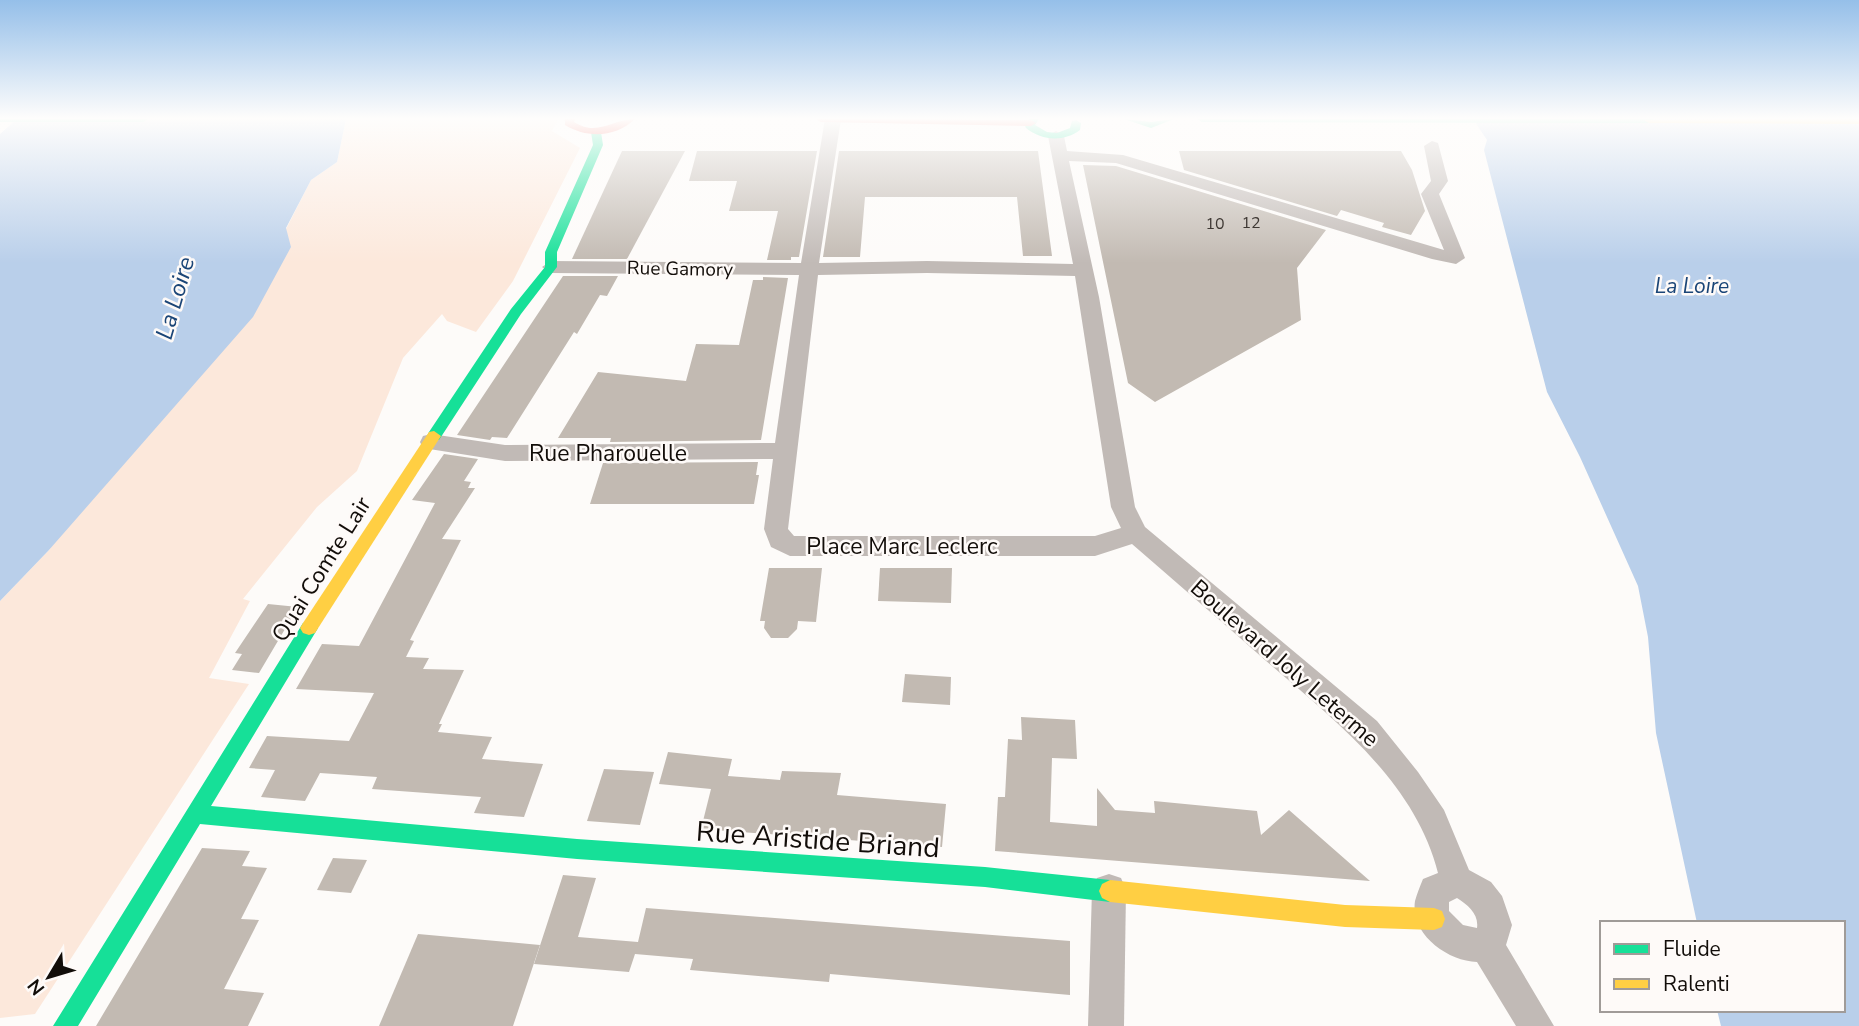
<svg xmlns="http://www.w3.org/2000/svg" width="1859" height="1026" font-family="'Nunito Sans',sans-serif">
<style>
.green{fill:#fce8db}
.water{fill:#b9cfea}
.building{fill:#c2bab2}
.lines{fill:none;stroke-linecap:round;stroke-linejoin:round}
.street{fill:#c1bab6;fill-rule:evenodd}
.fast{fill:#16e098;fill-rule:evenodd}
.slow{fill:#ffcf43;fill-rule:evenodd}
.jam{fill:#f24e42;fill-rule:evenodd}
.labels{text-anchor:middle;stroke-width:5;stroke-linejoin:round;paint-order:stroke}
.far-number-label{font-size:16px;fill:#3e3833}
.far-street-label{font-size:19px;fill:#120d09;stroke:#fefaf8}
.far-water-label{font-size:21px;font-style:italic;fill:#1a4577;stroke:#fefaf8}
.street-label{font-size:23px;fill:#120d09;stroke:#fefaf8}
.water-label{font-size:24px;font-style:italic;fill:#1a4577;stroke:#fefaf8}
.near-street-label{font-size:28px;fill:#120d09;stroke:#fefaf8}
</style>
<rect width="100%" height="100%" fill="#fdfbf9"/>
<!-- green -->
<polygon class="green" points="346,119 558,119 552,131 580,148 513,281 476,332 447,321 442,314 403,358 357,471 317,507 243,599 250,601 209,678 249,684 35,1014 0,1018 0,601 49,550 286,229 311,180 337,162"/>
<!-- water -->
<g class="water">
<polygon points="17,119 346,119 337,162 311,180 286,228 291,247 253,317 49,550 0,601 0,134"/>
<polygon points="1473,119 1859,119 1859,1026 1721,1026 1717,1010 1843,1010 1843,923 1697,923 1656,733 1648,637 1638,586 1580,457 1547,392 1484,150 1487,140"/>
</g>
<!-- building -->
<g class="building">
<polygon points="622,151 685,151 627,259 572,259"/>
<polygon points="697,151 817,151 799,257 791,257 791,260 767,260 778,211 729,211 737,181 689,181"/>
<polygon points="839,151 1038,151 1052,256 1023,256 1017,197 865,197 860,257 823,257"/>
<polygon points="1179,151 1401,151 1412,170 1425,211 1411,235 1382,227 1384,223 1341,210 1337,216 1184,170"/>
<polygon points="1083,165 1116,166 1326,230 1297,268 1301,320 1155,402 1128,383"/>
<polygon points="563,276 618,276 607,296 600,295 577,334 574,332 507,438 492,437 490,440 457,435"/>
<polygon points="763,277 788,278 761,440 610,442 611,438 558,438 598,372 686,381 696,344 739,345 753,280 763,280"/>
<polygon points="444,454 478,459 464,481 471,482 468,488 475,488 442,539 461,540 410,640 414,641 406,657 429,658 423,669 464,670 439,724 442,724 438,732 492,737 482,759 543,764 524,817 474,813 481,797 372,789 377,777 320,773 305,801 261,797 275,770 249,768 267,736 349,741 374,693 296,689 322,644 359,646 435,503 412,500"/>
<polygon points="758,462 756,475 759,475 754,504 590,504 603,463"/>
<polygon points="769,568 822,568 816,622 798,621 797,629 788,638 771,638 764,628 765,621 760,621"/>
<polygon points="880,568 952,568 951,603 878,601"/>
<polygon points="268,604 298,607 259,673 232,670 242,654 235,653"/>
<polygon points="905,674 951,677 950,705 902,702"/>
<polygon points="1021,717 1075,720 1077,759 1052,758 1050,822 1097,826 1097,788 1115,810 1155,813 1154,801 1257,811 1261,835 1289,810 1370,881 995,851 998,797 1005,797 1008,739 1022,740"/>
<polygon points="668,752 732,759 728,776 780,780 782,771 841,773 837,795 946,804 942,847 701,829 711,789 659,784"/>
<polygon points="604,769 654,772 640,825 587,821"/>
<polygon points="202,848 250,851 242,866 267,868 241,919 259,920 224,989 264,993 248,1026 96,1026"/>
<polygon points="333,858 367,860 351,893 317,890"/>
<polygon points="563,875 596,878 578,937 638,942 646,908 1070,941 1070,995 830,974 829,982 690,970 693,959 635,954 629,972 534,964"/>
<polygon points="418,934 540,945 513,1026 379,1026"/>
</g>
<g class="lines">
<!-- street -->
<g class="street">
<path d="M825 119H841L819 263 927 261 1073 264 1048 136 1056 131 1064 136 1067 151 1123 155 1444 250 1421 194 1431 181 1424 146 1432 141 1438 143 1448 181 1439 194 1465 258 1456 264 1432 259 1116 163 1069 161 1099 297 1135 507 1145 527 1377 721 1418 772 1444 810 1469 870 1491 882 1502 896 1512 925 1506 945 1554 1026H1516L1477 962C1447 961 1410 934 1415 901 1417 894 1420 886 1423 879L1438 873C1415 781 1333 719 1265 660 1221 621 1176 582 1132 544L1095 556H790L771 547 764 529 773 459 505 461 423 448 420 442 423 436 431 434 505 445 775 443 799 275 551 273 542 267 551 261 801 263ZM927 273 1075 276 1111 507 1121 528 1095 536H794L788 529 818 275ZM1457 898C1468 905 1479 914 1477 928L1463 925 1449 911V902Z"/>
<polygon points="1109,874 1121,878 1126,890 1124,1026 1088,1026 1092,890 1097,878"/>
</g>
<!-- fast -->
<g class="fast">
<polygon points="0,119 148,119 143,122 0,122"/>
<path d="M1029 119H1039L1035 125 1047 132 1057 133 1070 128 1072 121 1076 120 1081 123 1080 130C1064 142 1042 141 1026 128L1025 126Z"/>
<polygon points="1124,119 1151,122 1174,119 1151,128"/>
<polygon points="1197,119 1653,119 1654,120 1649,123 1202,122"/>
<polygon points="596,129 601,132 603,145 557,252 557,267 521,314 439,440 429,440 427,436 429,432 511,309 545,267 545,252 593,145 591,132"/>
<polygon points="309,621 315,623 318,628 315,633 211,806 577,839 985,867 1110,880 1118,884 1121,891 1118,898 1110,902 985,887 577,859 200,824 78,1026 53,1026 303,623"/>
</g>
<!-- slow -->
<g class="slow">
<polygon points="1859,119 1859,124 1649,123 1644,120"/>
<polygon points="434,431 441,436 315,633 309,635 303,633 300,628 303,623 429,432"/>
<polygon points="1110,880 1345,905 1434,908 1442,911 1445,919 1442,927 1434,930 1345,927 1110,902 1102,898 1099,891 1102,884"/>
</g>
<!-- jam -->
<g class="jam">
<path d="M565 119H575L574 122C598 137 612 119 635 119 616 137 588 139 565 125Z"/>
<polygon points="816,119 1031,120 1036,123 1031,126 821,122"/>
</g>
</g>
<!-- sky -->
<linearGradient id="sky" x2="0" y2="1"><stop stop-color="#95bfe9"/><stop offset="0.45" stop-color="#fefdfc"/><stop offset="1" stop-color="#fefdfc" stop-opacity="0"/></linearGradient>
<rect width="1859" height="263" fill="url(#sky)"/>
<g class="labels">
<!-- far-number labels -->
<g class="far-number-label">
<text x="1251" y="228">12</text>
<text x="1215" y="229">10</text>
</g>
<!-- far-street labels -->
<g class="far-street-label">
<text transform="translate(680 268) rotate(1)" y="7">Rue Gamory</text>
</g>
<!-- far-water labels -->
<g class="far-water-label">
<text x="1692" y="293">La Loire</text>
</g>
<!-- street labels -->
<g class="street-label">
<text x="608" y="461">Rue Pharouelle</text>
<text x="902" y="554">Place Marc Leclerc</text>
<text transform="translate(321 569) rotate(-58)" y="8">Quai Comte Lair</text>
<text transform="translate(1285 663) rotate(41)" y="8">Boulevard Joly Leterme</text>
</g>
<!-- water labels -->
<g class="water-label">
<text transform="translate(175 298) rotate(-74)" y="8">La Loire</text>
</g>
<!-- near-street labels -->
<g class="near-street-label">
<text transform="translate(818 839) rotate(4)" y="10">Rue Aristide Briand</text>
</g>
</g>
<!-- legend -->
<rect x="1600" y="921" width="245" height="91" fill="#fefaf8" stroke="#a09b98" stroke-width="2"/>
<rect x="1614" y="944" width="35" height="10" fill="#16e098" stroke="#a09b98" stroke-width="2"/>
<text x="1663" y="956" font-size="21" fill="#120d09">Fluide</text>
<rect x="1614" y="979" width="35" height="10" fill="#ffcf43" stroke="#a09b98" stroke-width="2"/>
<text x="1663" y="991" font-size="21" fill="#120d09">Ralenti</text>
<!-- north arrow -->
<g transform="translate(49 977) rotate(232)" stroke="#fefaf8" stroke-width="5" paint-order="stroke">
<path d="M0-5L12 26L0 18L-12 26Z" fill="#120d09"/>
<text y="-10" font-size="19" font-weight="bold" text-anchor="middle" fill="#120d09">N</text>
</g>
</svg>
